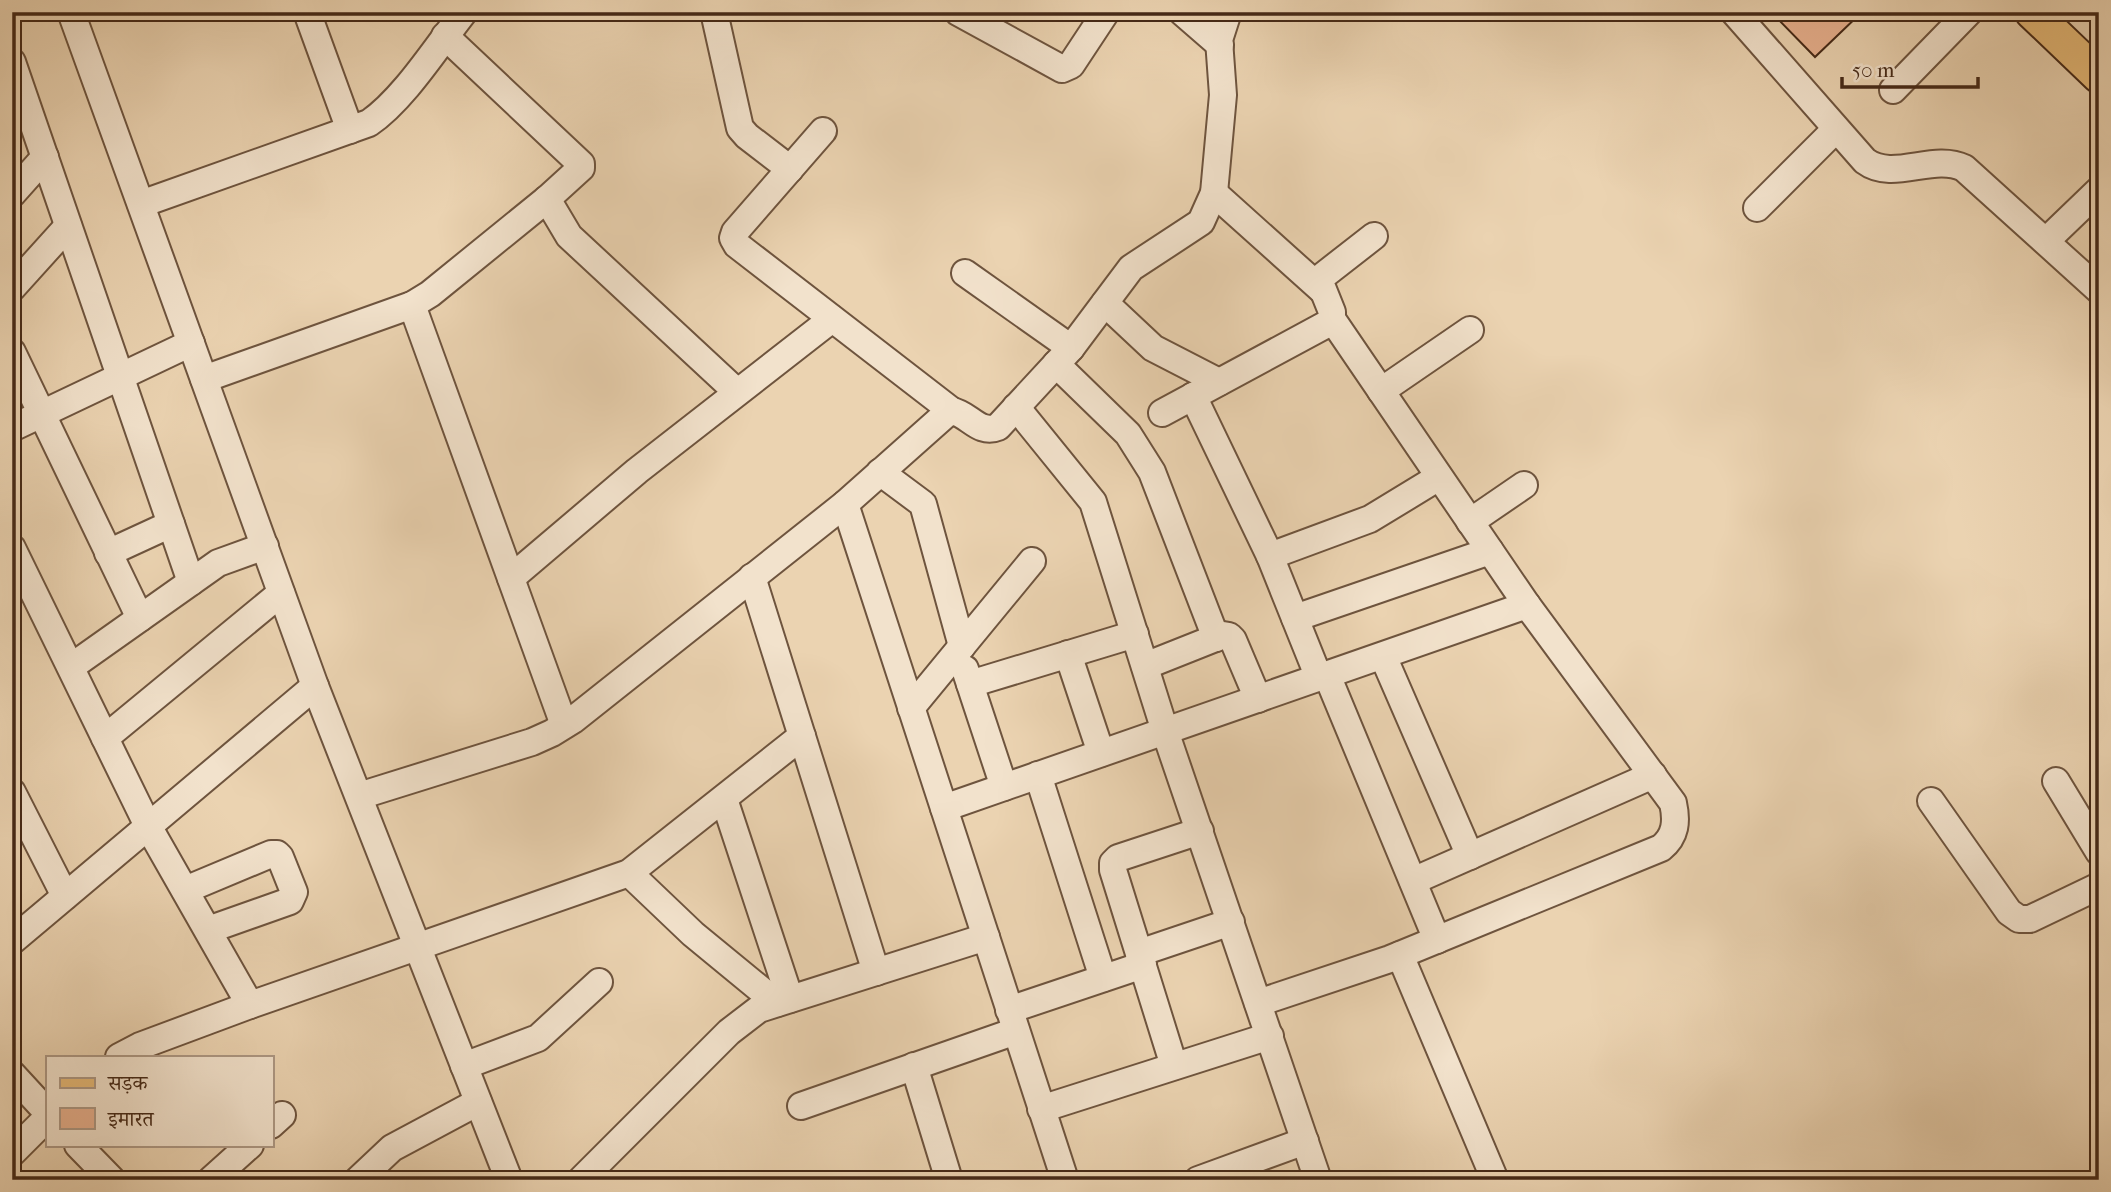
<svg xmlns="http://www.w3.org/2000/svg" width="2111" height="1192" font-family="'IM FELL French Canon','Noto Serif Devanagari',serif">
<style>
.building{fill:#e7b08e;stroke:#452917;stroke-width:2}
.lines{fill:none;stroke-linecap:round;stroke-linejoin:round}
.minor-casing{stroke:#6e543e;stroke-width:30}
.major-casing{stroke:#452917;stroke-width:37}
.minor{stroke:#f2e2cc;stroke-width:26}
.major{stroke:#e6ba78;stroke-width:33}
</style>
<rect width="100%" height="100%" fill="#ebd3b1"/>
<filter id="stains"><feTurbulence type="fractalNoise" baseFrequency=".00286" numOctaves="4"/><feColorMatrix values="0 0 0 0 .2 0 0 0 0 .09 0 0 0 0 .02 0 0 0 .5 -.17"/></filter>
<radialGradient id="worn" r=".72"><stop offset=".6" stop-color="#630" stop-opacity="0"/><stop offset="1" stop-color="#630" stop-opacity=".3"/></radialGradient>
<!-- building -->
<polygon class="building" points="1771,12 1862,12 1815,57"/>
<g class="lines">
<!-- minor casing -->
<g class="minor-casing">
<g id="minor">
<polyline points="71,12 315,686 509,1180"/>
<polyline points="307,12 350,130"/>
<polyline points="714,12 740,128 747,136 790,169"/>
<polyline points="958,12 1062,69 1071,65 1106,12"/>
<polyline points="1182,12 1220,45"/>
<path d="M1734 12 1865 161C1893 182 1933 153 1964 168L2099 290"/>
<polyline points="12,62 191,582"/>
<polyline points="1893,90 1969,12"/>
<polyline points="823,131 735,232 733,238 737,245 952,411"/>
<polyline points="1214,193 1321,289"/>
<polyline points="12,194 45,157"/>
<polyline points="547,199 569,236 737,392"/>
<path d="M141 204 369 123C404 99 437 46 464 12"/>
<polyline points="1757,208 1836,129"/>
<polyline points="2046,241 2099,190"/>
<polyline points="965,273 1071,348"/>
<polyline points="12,288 68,226"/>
<polyline points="1105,303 1153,348 1219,382"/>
<polyline points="412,305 564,725"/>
<polyline points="12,352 140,618"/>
<polyline points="1056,364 1128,434 1152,472 1216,638"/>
<polyline points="204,379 412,305 430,294 547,199 581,168 581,164 445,36"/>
<polyline points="1381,391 1470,330"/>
<polyline points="1193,396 1270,556 1319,678"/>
<polyline points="1016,407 1093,502 1165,731 1318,1180"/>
<polyline points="1162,413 1327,324 1332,319 1332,312 1320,282 1324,275 1374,236"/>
<polyline points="12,428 191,343"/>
<polyline points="880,472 923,504 962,646"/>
<polyline points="845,504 1065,1180"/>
<polyline points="1470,522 1524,485"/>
<polyline points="12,548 148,826 250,1005"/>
<polyline points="108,553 171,524"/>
<polyline points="1270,556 1370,519 1439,477"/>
<polyline points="752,577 876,972"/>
<polyline points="511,578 637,471 832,319"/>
<polyline points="1295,618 1490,551"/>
<polyline points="1068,654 1101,753"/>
<polyline points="1383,656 1470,856"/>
<polyline points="1145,666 1223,635 1229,636 1233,640 1258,699"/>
<polyline points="71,667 218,563 265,546"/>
<polyline points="965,669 1004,787"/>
<polyline points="1327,675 1437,940"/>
<polyline points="970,684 1135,634"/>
<polyline points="911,708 1032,561"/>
<polyline points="105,738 281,593"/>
<polyline points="1038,775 1103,978"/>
<polyline points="2056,781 2099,852"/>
<polyline points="12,792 65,896"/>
<path d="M359 796 532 742 552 733 573 720 845 504 945 415 952 411C969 414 979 435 998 427L1071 348 1131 268 1201 222 1214 193 1223 95 1219 40 1228 12"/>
<polyline points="724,799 790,999"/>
<polyline points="1931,801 2009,912 2019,919 2030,919 2099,886"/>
<polyline points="944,808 1527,605"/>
<polyline points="629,873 693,934 777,1003"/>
<polyline points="1413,881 1653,775"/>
<polyline points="185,890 271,854 277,854 280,857 294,892 290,901 208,930"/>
<polyline points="12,941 315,686"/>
<polyline points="1139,953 1231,922"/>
<polyline points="1400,955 1495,1180"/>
<path d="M1258 1003 1390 959 1661 848C1676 836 1677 821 1673 803L1527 605 1332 319"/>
<polyline points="1009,1010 1143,965"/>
<polyline points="119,1057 140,1046 250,1005 629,873 802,736"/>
<polyline points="464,1066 538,1038 599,982"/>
<polyline points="914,1066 949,1180"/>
<polyline points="1174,1066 1113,870 1113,863 1118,858 1200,831"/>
<polyline points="12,1074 47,1112"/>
<polyline points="801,1106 1016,1031"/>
<polyline points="1041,1109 1270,1036"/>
<polyline points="271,1125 282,1115"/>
<polyline points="78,1145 112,1180"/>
<polyline points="12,1153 47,1118"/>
<polyline points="211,1180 250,1145"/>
<polyline points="358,1180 392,1148 478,1102"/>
<polyline points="581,1180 729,1032 759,1009 986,937"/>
<polyline points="1198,1180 1305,1141"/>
</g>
</g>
<!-- major casing -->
<g class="major-casing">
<polyline id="major" points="2032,12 2099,76"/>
</g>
<!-- minor -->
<use href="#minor" class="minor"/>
<!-- major -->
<use href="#major" class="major"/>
</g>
<!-- margin -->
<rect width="2111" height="1192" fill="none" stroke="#ebd3b1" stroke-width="42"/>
<rect x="14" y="14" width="2083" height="1164" fill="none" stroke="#452917" stroke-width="3.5"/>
<rect x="21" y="21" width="2069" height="1150" fill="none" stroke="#452917" stroke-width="2"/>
<!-- legend -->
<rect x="46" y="1056" width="228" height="91" fill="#f2e2cc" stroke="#ad9884" stroke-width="2"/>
<rect x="60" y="1078" width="35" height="10" fill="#e6ba78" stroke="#ad9884" stroke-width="2"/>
<text x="108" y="1090" font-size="21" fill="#452917">सड़क</text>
<rect x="60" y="1108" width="35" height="21" fill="#e7b08e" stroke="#ad9884" stroke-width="2"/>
<text x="108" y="1126" font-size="21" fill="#452917">इमारत</text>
<!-- scale -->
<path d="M1842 77v10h136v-10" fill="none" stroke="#452917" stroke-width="3.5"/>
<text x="1852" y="77" font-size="21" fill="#452917" stroke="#f2e2cc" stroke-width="5" paint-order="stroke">50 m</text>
<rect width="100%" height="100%" filter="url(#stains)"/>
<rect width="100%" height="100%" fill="url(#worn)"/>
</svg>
